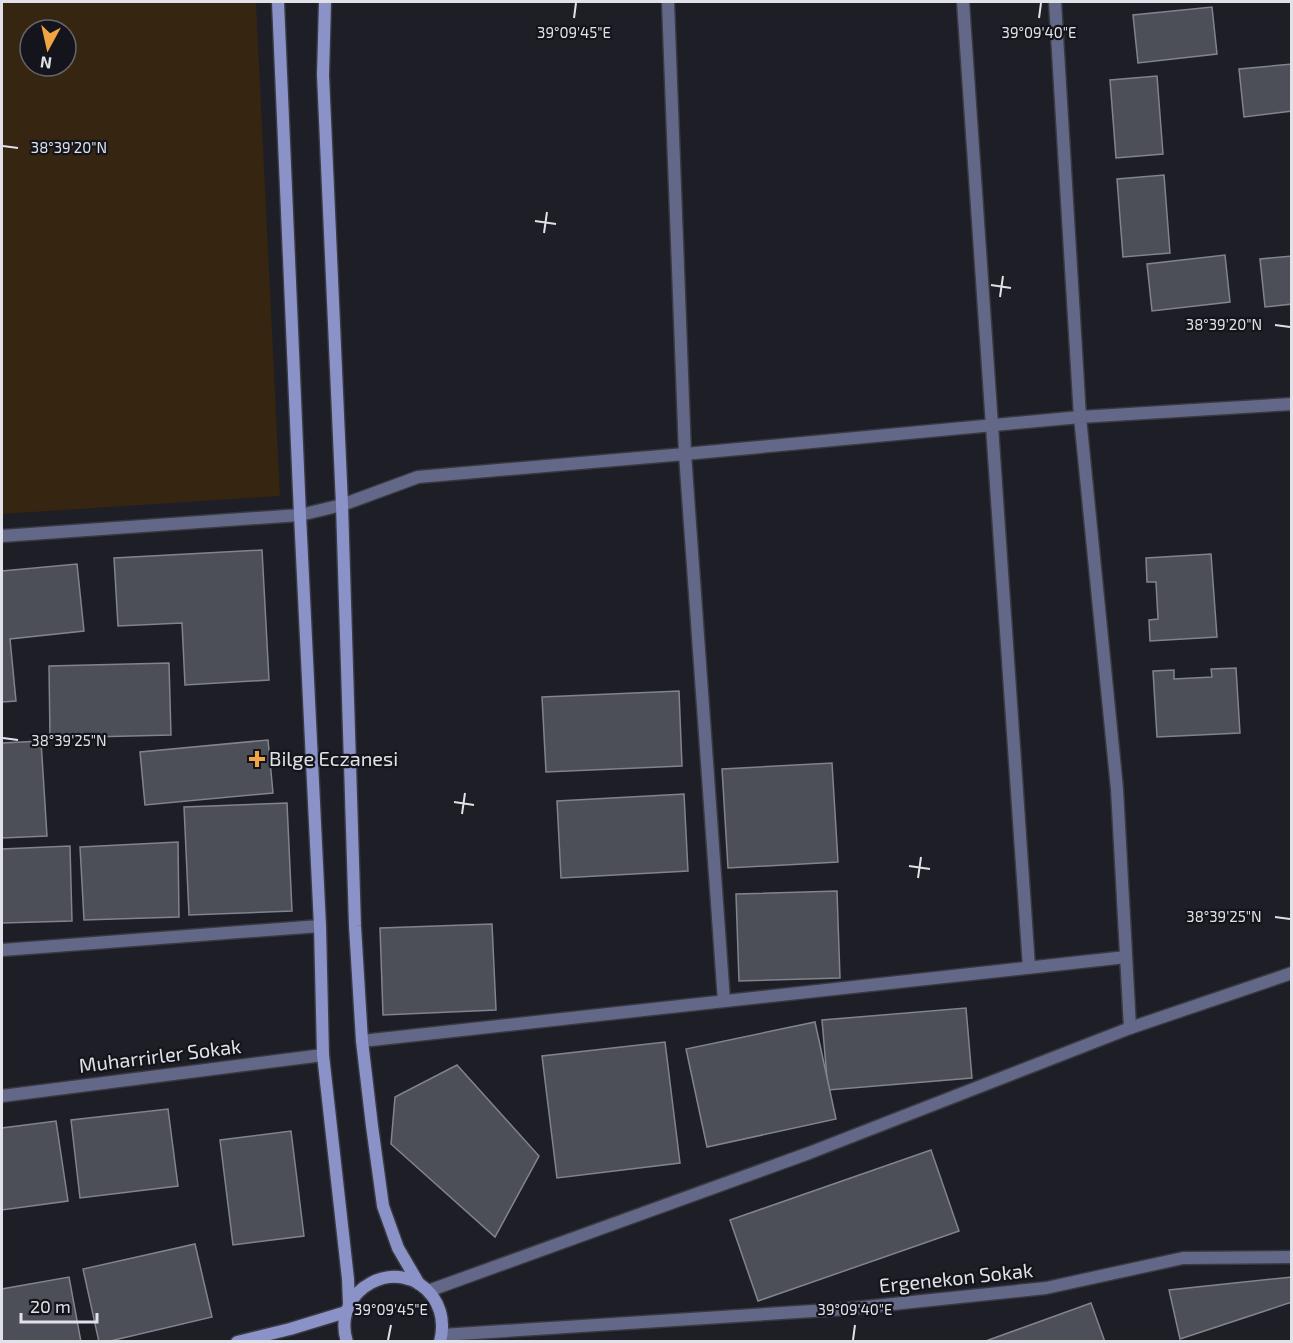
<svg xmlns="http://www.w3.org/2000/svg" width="1293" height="1343" font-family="'Exo 2',sans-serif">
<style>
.park{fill:#362510;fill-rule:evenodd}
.building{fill:#4d4f58;stroke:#82838d;stroke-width:1.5}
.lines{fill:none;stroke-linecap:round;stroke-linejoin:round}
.street-casing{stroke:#383941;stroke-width:15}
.secondary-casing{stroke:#383941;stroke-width:15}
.street{stroke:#636889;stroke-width:12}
.secondary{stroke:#8a92c7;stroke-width:12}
.ticks{fill:none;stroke:#e1e2e7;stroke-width:2}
.poi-dot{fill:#f1a540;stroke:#14151c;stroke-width:2}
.labels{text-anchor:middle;stroke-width:4.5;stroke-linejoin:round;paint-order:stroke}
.poi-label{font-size:20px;fill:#e1e2e7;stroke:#14151c;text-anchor:start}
.street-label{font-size:20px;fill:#e1e2e7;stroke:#14151c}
.ticks-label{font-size:15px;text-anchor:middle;fill:#e1e2e7;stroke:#14151c;stroke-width:4.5;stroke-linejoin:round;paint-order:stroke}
</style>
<rect width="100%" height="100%" fill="#1d1e26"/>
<!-- park -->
<path class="park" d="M2 2H256L280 496 2 514ZM30 30H66V66H30Z"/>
<!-- building -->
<g class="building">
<polygon points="1212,7 1217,54 1138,63 1133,15"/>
<polygon points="1292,64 1292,111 1244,117 1239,69"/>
<polygon points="1157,76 1163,154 1116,158 1110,80"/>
<polygon points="1164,175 1170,253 1123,257 1117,179"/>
<polygon points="1225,255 1230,302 1152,311 1147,264"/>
<polygon points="1292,256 1292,304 1265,307 1260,259"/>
<polygon points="262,550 269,680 185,685 182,623 118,626 114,558"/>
<polygon points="1211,554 1217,637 1150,641 1149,620 1158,619 1156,582 1147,582 1146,558"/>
<polygon points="77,564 84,631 10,639 16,701 2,702 2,571"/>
<polygon points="169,663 171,735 50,738 49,666"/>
<polygon points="1236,668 1240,733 1157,737 1153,671 1174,670 1174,679 1212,677 1211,669"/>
<polygon points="679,691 682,766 546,772 542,697"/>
<polygon points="268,740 273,793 145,805 140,752"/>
<polygon points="41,741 47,836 2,838 2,743"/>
<polygon points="832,763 838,862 728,868 722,769"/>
<polygon points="684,794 688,871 561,878 557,801"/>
<polygon points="287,803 292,911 189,915 184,807"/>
<polygon points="178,842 179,917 84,920 80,847"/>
<polygon points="70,846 72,921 2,923 2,849"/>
<polygon points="837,891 840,978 739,981 736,894"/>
<polygon points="492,924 496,1010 383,1015 380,928"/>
<polygon points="966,1008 972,1078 828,1090 822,1020"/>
<polygon points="815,1022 836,1119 707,1147 686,1049"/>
<polygon points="665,1042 680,1163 557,1178 542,1056"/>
<polygon points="457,1065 539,1156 495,1237 391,1144 395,1097"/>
<polygon points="168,1109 178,1186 80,1198 71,1120"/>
<polygon points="56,1121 68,1201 2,1210 2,1128"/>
<polygon points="291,1131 304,1236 233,1245 220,1140"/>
<polygon points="931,1150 959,1231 758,1301 730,1220"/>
<polygon points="195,1244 212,1317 106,1342 99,1342 83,1269"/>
<polygon points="69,1277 81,1342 2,1342 2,1289"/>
<polygon points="1292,1277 1292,1302 1180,1339 1169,1290"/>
<polygon points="1091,1303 1105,1342 983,1342"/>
</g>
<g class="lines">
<!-- street casing -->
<g class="street-casing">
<g id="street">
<polyline points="668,2 685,454 724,1001"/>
<polyline points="963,2 1029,967"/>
<polyline points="1055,2 1080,417 1117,789 1130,1028"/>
<polyline points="2,536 300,515 342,505 418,477 685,454 1080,417 1292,404"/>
<polyline points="2,950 320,926"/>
<polyline points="362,1041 1126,957"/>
<polyline points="2,1096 323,1055"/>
<polyline points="428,1291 809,1153 1130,1028 1292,973"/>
<polyline points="442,1335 845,1309 1046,1288 1183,1258 1292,1257"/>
</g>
</g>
<!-- secondary casing -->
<g class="secondary-casing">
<g id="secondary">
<polyline points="278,2 300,515 320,926 323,1055 348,1279 349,1304"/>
<polyline points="325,2 323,75 342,505 355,926 362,1041 372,1126 383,1206 398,1248 419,1284"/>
<polyline points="237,1342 290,1329 346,1312"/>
<path d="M347 1342C330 1289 400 1252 433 1297 442 1310 444 1326 440 1342"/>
</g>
</g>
<!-- street -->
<use href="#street" class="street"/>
<!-- secondary -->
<use href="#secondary" class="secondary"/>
</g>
<!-- ticks -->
<path class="ticks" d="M574 18 576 3M1039 18 1041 3M3 146 18 148M535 221 556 224M544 233 547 212M991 285 1011 288M1000 297 1003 276M1275 325 1290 327M3 738 18 740M454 802 474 805M462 814 465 793M909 866 930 869M918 878 921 857M1275 917 1290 919M388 1340 391 1325M853 1340 855 1325"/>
<!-- markers -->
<path class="poi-dot" d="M254 750h6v6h6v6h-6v6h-6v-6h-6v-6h6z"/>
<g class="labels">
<!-- poi labels -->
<g class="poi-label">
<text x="269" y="766">Bilge Eczanesi</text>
</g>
<!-- street labels -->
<g class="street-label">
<text transform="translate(160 1056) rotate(-7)" y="7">Muharrirler Sokak</text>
<text transform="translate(956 1278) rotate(-6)" y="7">Ergenekon Sokak</text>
</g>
</g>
<g class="ticks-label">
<text x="574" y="38">39°09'45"E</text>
<text x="1039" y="38">39°09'40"E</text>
<text x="69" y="153">38°39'20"N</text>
<text x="1224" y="330">38°39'20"N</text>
<text x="69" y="746">38°39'25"N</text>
<text x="1224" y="922">38°39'25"N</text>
<text x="391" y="1315">39°09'45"E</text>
<text x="855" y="1315">39°09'40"E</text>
</g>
<!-- border -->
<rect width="1293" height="1343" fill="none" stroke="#e1e2e7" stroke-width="6"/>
<!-- north arrow -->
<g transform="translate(48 48) rotate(188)"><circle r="28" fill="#14151c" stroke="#66676d" stroke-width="1.5"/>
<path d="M0-4.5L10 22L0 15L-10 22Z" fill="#f1a540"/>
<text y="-9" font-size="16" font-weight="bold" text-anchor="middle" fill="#e1e2e7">N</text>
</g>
<!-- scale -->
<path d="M21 1313v9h76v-9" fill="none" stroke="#e1e2e7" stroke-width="3"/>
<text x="30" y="1313" font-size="18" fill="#e1e2e7" stroke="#14151c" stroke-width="4.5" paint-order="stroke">20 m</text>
</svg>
